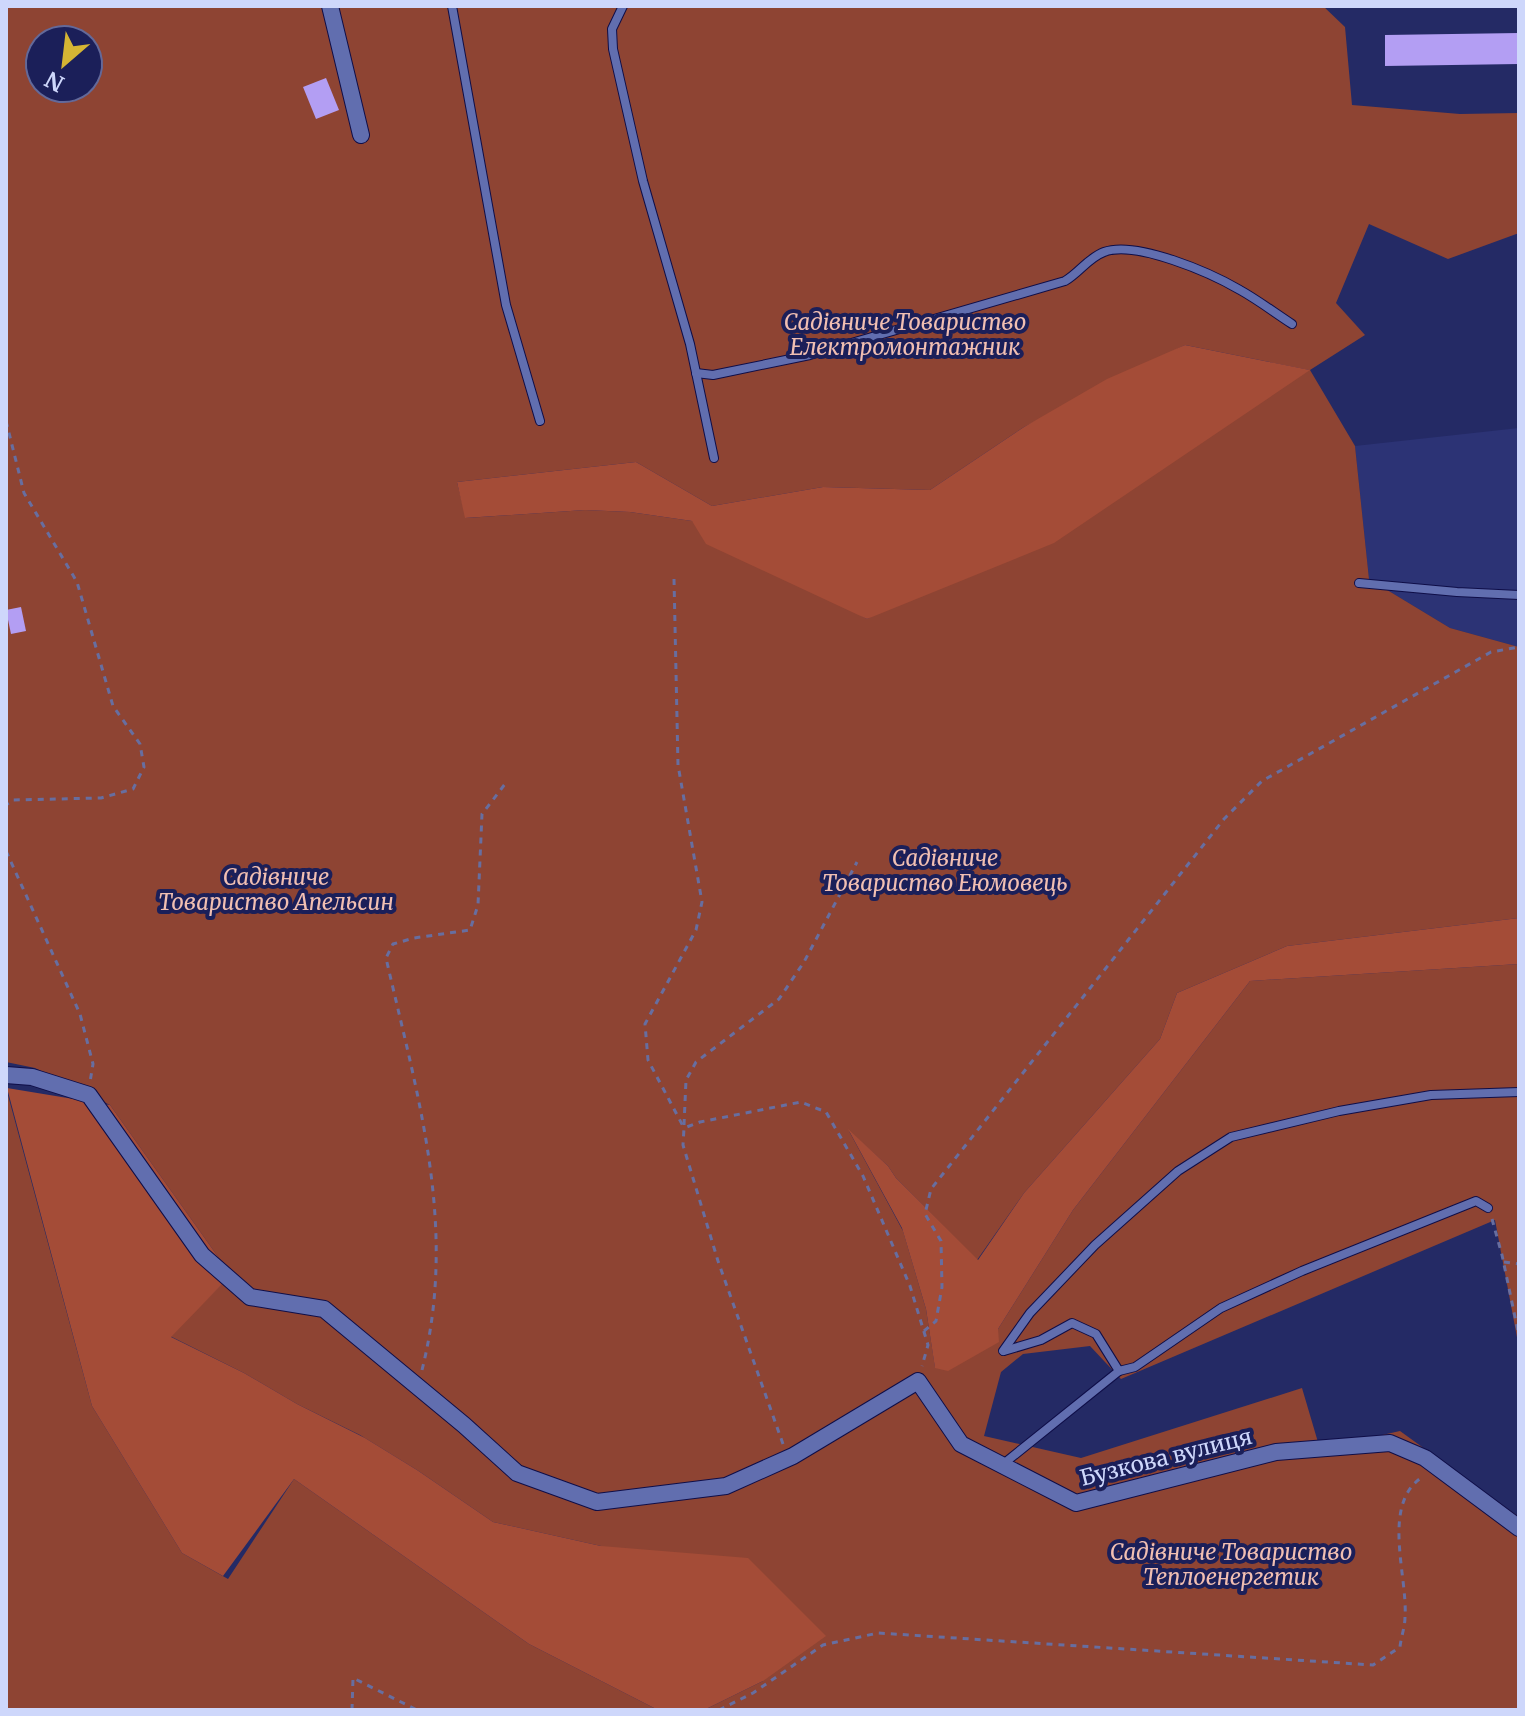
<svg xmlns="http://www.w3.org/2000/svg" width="1525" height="1716" font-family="Merriweather,serif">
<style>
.built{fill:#2c3375}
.green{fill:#8e4433;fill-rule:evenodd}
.forest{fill:#a44c37}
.building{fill:#b39ef3}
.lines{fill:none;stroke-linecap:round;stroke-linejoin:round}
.service-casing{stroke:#0f0e48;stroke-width:10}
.minor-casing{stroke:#0f0e48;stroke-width:18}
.path{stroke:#676ea0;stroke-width:3;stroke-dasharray:6 6;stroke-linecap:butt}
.service{stroke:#616eaf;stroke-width:8}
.minor{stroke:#616eaf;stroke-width:16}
.labels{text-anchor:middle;stroke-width:8;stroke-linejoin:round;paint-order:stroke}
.park-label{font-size:22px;font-style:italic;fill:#f1bfb2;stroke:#1b1f59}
.street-label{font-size:22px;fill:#ced7fb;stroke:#1b1f59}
</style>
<rect width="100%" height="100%" fill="#242a65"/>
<!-- built -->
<polygon class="built" points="1519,428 1519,647 1450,628 1369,579 1355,446"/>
<!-- green -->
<g class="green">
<path d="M6 6H620L618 15 630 6H1323L1345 27 1352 105 1460 114 1519 113V233L1448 259 1369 224 1336 303 1365 335 1310 370 1355 446 1369 579 1450 628 1519 647V918L1287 946 1177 993 1160 1039 1024 1193 977 1260 896 1178 888 1166 849 1131 903 1231 926 1309 935 1367 998 1329 1073 1210 1250 981 1519 964V1348L1495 1220 1121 1379 1090 1346 1023 1354 1001 1372 984 1436 1081 1458 1302 1388 1320 1449 1400 1431 1519 1517V1710H704L763 1681 601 1546 493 1522 417 1470 360 1435 297 1404 244 1373 170 1336 231 1275 110 1105 35 1068 6 1062ZM40 40H88V88H40ZM1185 345 1309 370 867 619 692 521 630 512 585 510 466 518 457 482 636 462 712 506 823 487 930 490 1024 427Z"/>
<polygon points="6,1088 92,1406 182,1553 228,1579 294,1479 529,1644 658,1710 6,1710"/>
</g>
<!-- forest -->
<g class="forest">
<polygon points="1185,345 1310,370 1054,543 867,619 706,544 692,521 630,512 585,510 465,518 457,482 636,462 712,506 823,487 930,490 1024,427 1107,379"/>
<polygon points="1519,918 1519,964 1250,981 1073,1210 998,1329 999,1342 948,1371 935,1368 926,1309 902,1228 848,1129 888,1166 896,1178 978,1260 1024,1193 1160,1039 1177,993 1287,946"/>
<polygon points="7,1088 110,1105 231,1275 171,1337 244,1373 297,1404 365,1438 417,1470 493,1522 601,1546 748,1558 826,1636 763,1681 704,1710 658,1710 529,1644 294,1479 223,1576 182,1553 92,1406"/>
</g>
<!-- building -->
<g class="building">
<polygon points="1519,33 1519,64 1385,66 1385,35"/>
<polygon points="326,78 339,110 316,119 303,87"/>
<polygon points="21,607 26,631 11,634 6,610"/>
</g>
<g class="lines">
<!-- service casing -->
<g class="service-casing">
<g id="service">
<polyline points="452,6 506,305 540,421"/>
<polyline points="623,6 612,29 613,49 643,181 690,344 714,458"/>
<path d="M696 373 713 375 810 355 1065 281C1080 272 1088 258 1104 252 1136 240 1211 273 1240 290 1258 300 1275 313 1292 324"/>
<polyline points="1359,583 1457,592 1519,595"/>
<polyline points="1003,1351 1030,1313 1095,1245 1178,1171 1231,1137 1339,1111 1431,1095 1519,1092"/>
<polyline points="1119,1371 1135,1367 1221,1308 1302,1271 1476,1201 1488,1208"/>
<polyline points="1002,1465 1119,1371 1096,1334 1072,1323 1041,1340 1004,1351"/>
</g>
</g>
<!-- minor casing -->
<g class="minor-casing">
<g id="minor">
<polyline points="330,6 361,135"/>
<polyline points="6,1075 32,1077 89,1095 202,1255 250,1297 324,1309 464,1425 517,1473 597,1502 726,1486 793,1456 918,1381 961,1444 1076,1503 1276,1452 1390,1443 1425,1458 1519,1528"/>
</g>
</g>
<!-- path -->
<g class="path">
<polyline points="6,421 24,493 77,582 113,706 140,744 144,767 133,789 101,798 13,800 6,805"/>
<polyline points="674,579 678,765 702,902 696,930 645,1024 648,1060 684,1128"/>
<polyline points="6,851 80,1014 93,1064 90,1082"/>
<polyline points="684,1125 686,1080 696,1062 779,999 804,962 857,862"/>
<polyline points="1492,1219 1502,1255 1519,1336"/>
<polyline points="1504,1262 1519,1264"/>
<polyline points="924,1331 936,1321 942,1287 941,1241 925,1214 931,1189 1224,819 1262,781 1491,652 1519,647"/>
<path d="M422 1370C458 1227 418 1098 386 958L393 944 414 938 470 930 478 905 482 814 505 784"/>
<polyline points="783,1444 718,1261 683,1145 684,1128 700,1122 801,1102 826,1112 863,1176 910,1286 928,1345 922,1366"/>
<polyline points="352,1710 353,1678 417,1710"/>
<path d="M719 1710 753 1693 823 1645 878 1633 1373 1665 1400 1647C1401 1637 1405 1627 1405 1617 1408 1576 1380 1502 1424 1476"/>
</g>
<!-- service -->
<use href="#service" class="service"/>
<!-- minor -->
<use href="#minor" class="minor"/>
</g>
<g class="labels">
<!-- park labels -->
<g class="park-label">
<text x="905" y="330">Садівниче Товариство<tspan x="905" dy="25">Електромонтажник</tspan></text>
<text x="945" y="866">Садівниче<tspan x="945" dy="25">Товариство Еюмовець</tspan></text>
<text x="276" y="885">Садівниче<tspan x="276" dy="25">Товариство Апельсин</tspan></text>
<text x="1231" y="1560">Садівниче Товариство<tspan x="1231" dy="25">Теплоенергетик</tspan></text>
</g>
<!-- street labels -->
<g class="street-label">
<text transform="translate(1166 1457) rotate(-14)" y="8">Бузкова вулиця</text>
</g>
</g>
<!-- border -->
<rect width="1525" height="1716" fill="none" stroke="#ced7fb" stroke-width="16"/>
<!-- north arrow -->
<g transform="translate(64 64) rotate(208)"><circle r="38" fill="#1b1f59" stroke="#63699a" stroke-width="2"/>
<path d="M0-6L14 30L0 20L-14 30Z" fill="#d5b534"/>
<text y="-12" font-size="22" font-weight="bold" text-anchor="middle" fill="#ced7fb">N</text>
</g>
</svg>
